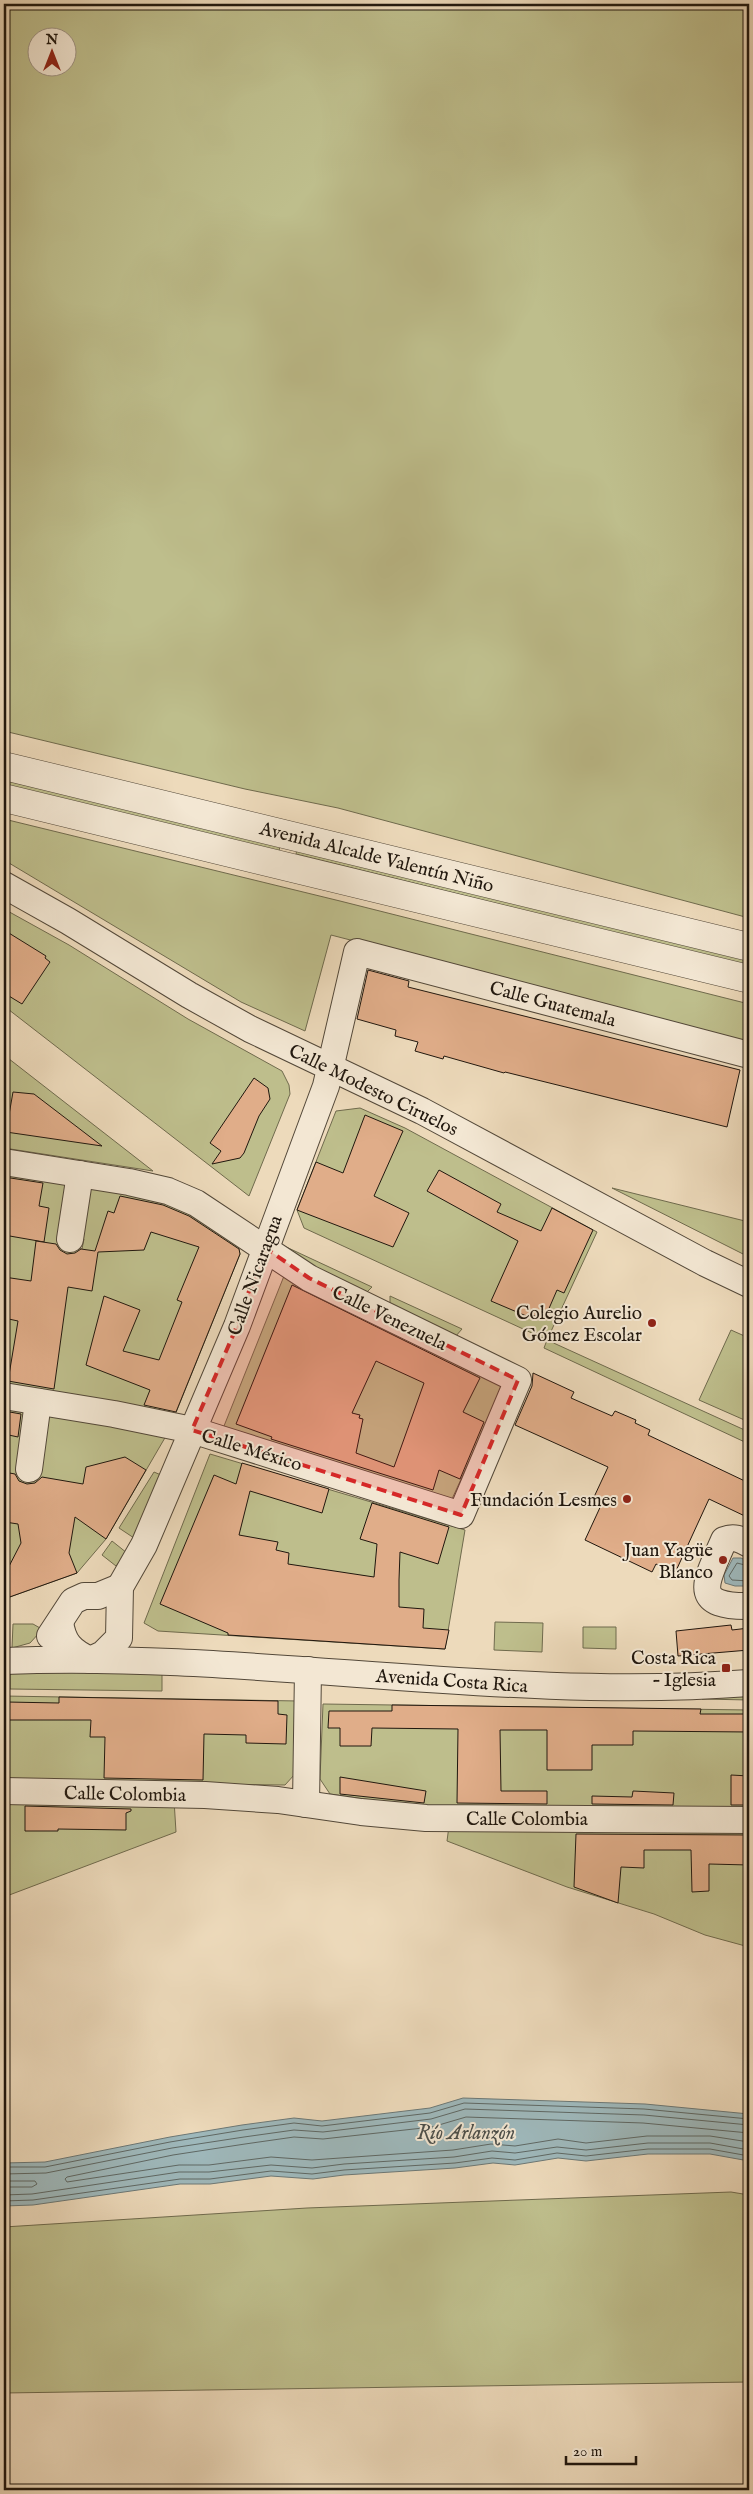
<svg xmlns="http://www.w3.org/2000/svg" width="753" height="2494" font-family="'IM FELL English',serif">
<style>
.green{fill:#bebe8c;stroke:#6f6a4d;fill-rule:evenodd}
.water{fill:#9eb8bb;stroke:#6c7876}
.lines{fill:none;stroke-linecap:round;stroke-linejoin:round}
.shore{stroke:#5f6864;stroke-width:1}
.building{fill:#e0ad89;stroke:#20170e;fill-rule:evenodd}
.minor-casing{stroke:#534839;stroke-width:28}
.tertiary-casing{stroke:#534839;stroke-width:29}
.minor{stroke:#f3e7d3;stroke-width:26}
.tertiary{stroke:#f3e7d3;stroke-width:28}
.marked{fill:#d62828;fill-opacity:0.2;stroke:#d62828;stroke-width:4;stroke-dasharray:10 6;stroke-linejoin:round}
.poi-dot{fill:#8f2418;stroke:#f3e7d3;stroke-width:2}
.labels{text-anchor:middle;stroke-width:4;stroke-linejoin:round;paint-order:stroke}
.street-label{font-size:19px;fill:#20170e;stroke:#f3e7d3}
.poi-label{font-size:19px;fill:#20170e;stroke:#f3e7d3;text-anchor:end}
.water-label{font-size:20px;font-style:italic;fill:#4c4f4b;stroke:#f3e7d3}
</style>
<rect width="100%" height="100%" fill="#eddabb"/>
<filter id="stains"><feTurbulence type="fractalNoise" baseFrequency=".004" numOctaves="4"/><feColorMatrix values="0 0 0 0 .2 0 0 0 0 .09 0 0 0 0 .02 0 0 0 .5 -.17"/></filter>
<radialGradient id="worn" r=".72"><stop offset=".6" stop-color="#630" stop-opacity="0"/><stop offset="1" stop-color="#630" stop-opacity=".3"/></radialGradient>
<!-- green -->
<g class="green">
<path d="M4 4H749V918L338 808 245 789 4 731ZM38 38H68V68H38Z"/>
<polygon points="4,780 280,846 279,851 4,786"/>
<polygon points="4,819 340,901 749,1004 749,1043 331,935 305,1031 241,1002 4,860"/>
<polygon points="297,849 749,959 749,966 296,854"/>
<polygon points="4,909 69,945 188,1019 282,1071 289,1085 290,1094 249,1196 4,1006"/>
<polygon points="4,1055 153,1171 4,1148"/>
<polygon points="360,1108 405,1128 597,1232 547,1340 749,1432 749,1444 544,1348 547,1340 304,1228 297,1210 336,1111"/>
<polygon points="4,1173 75,1185 67,1247 82,1249 84,1239 74,1230 83,1185 121,1191 191,1211 237,1241 240,1254 175,1415 4,1386"/>
<polygon points="612,1188 749,1222 749,1257"/>
<polygon points="284,1246 372,1287 364,1295 314,1272"/>
<polygon points="284,1276 503,1387 452,1499 222,1431"/>
<polygon points="390,1296 462,1329 455,1337 390,1306"/>
<polygon points="731,1330 749,1338 749,1422 699,1400"/>
<polygon points="4,1407 166,1436 106,1539 77,1573 4,1599"/>
<polygon points="210,1454 465,1530 445,1649 158,1631 144,1623"/>
<polygon points="154,1472 161,1475 134,1538 119,1528"/>
<polygon points="112,1541 127,1553 116,1566 102,1555"/>
<polygon points="495,1622 543,1623 542,1652 494,1650"/>
<polygon points="13,1624 33,1624 40,1628 40,1632 30,1643 12,1648"/>
<polygon points="583,1627 616,1627 616,1649 583,1648"/>
<polygon points="10,1672 162,1673 162,1691 10,1689"/>
<polygon points="749,1694 749,1700 702,1699"/>
<polygon points="4,1696 299,1701 295,1774 285,1785 4,1782"/>
<polygon points="323,1704 749,1710 749,1811 414,1806 330,1794 320,1779"/>
<polygon points="4,1797 174,1800 176,1832 4,1897"/>
<polygon points="449,1826 749,1827 749,1947 705,1935 654,1914 567,1887 447,1841"/>
<polygon points="731,2192 749,2195 749,2382 4,2393 4,2227 307,2208"/>
</g>
<!-- water -->
<g class="water">
<polygon points="733,1558 741,1558 749,1562 749,1586 735,1586 725,1583 724,1575"/>
<polygon points="463,2098 645,2104 749,2114 749,2161 710,2154 648,2154 586,2161 558,2158 515,2165 493,2163 455,2168 344,2175 313,2179 271,2176 210,2184 180,2184 33,2205 4,2206 4,2163 45,2162 170,2137 242,2125 294,2118 322,2121 430,2108"/>
</g>
<g class="lines">
<!-- shore -->
<g class="shore">
<polyline points="749,1566 737,1563 729,1576 732,1580 749,1581"/>
<polyline points="749,2133 643,2123 466,2117 432,2127 323,2139 294,2137 245,2144 173,2155 67,2177 65,2179 67,2182 179,2165 209,2165 271,2157 312,2160 453,2150 491,2144 515,2146 558,2139 586,2143 647,2136 710,2136 749,2142"/>
<polyline points="4,2167 45,2167 170,2142 243,2130 294,2123 322,2126 430,2113 464,2103 644,2109 749,2119"/>
<polyline points="4,2174 46,2173 172,2148 244,2137 294,2130 323,2132 431,2119 465,2109 644,2115 749,2125"/>
<polyline points="4,2181 35,2181 37,2184 32,2187 4,2187"/>
<polyline points="4,2195 32,2194 179,2172 209,2172 271,2165 312,2168 344,2164 454,2157 492,2151 515,2153 557,2147 586,2150 648,2143 710,2143 749,2150"/>
<polyline points="4,2201 33,2200 180,2179 210,2179 271,2171 312,2174 344,2170 455,2163 492,2158 515,2160 557,2153 586,2156 648,2149 710,2149 749,2156"/>
</g>
</g>
<!-- building -->
<g class="building">
<polygon points="4,930 46,956 45,958 50,962 22,1004 4,993"/>
<polygon points="368,970 409,981 408,987 740,1070 727,1127 505,1072 504,1073 444,1056 443,1059 415,1051 418,1042 395,1036 396,1030 357,1019"/>
<polygon points="254,1078 268,1088 270,1099 259,1116 244,1153 240,1158 212,1164 221,1151 210,1143"/>
<polygon points="13,1092 34,1094 102,1146 6,1132"/>
<polygon points="365,1115 403,1131 374,1196 409,1213 393,1247 297,1210 316,1162 343,1173"/>
<polygon points="439,1170 501,1204 497,1212 541,1231 552,1208 593,1230 564,1293 557,1290 544,1320 533,1315 531,1318 491,1301 518,1241 427,1191"/>
<polygon points="4,1177 43,1183 39,1206 49,1208 44,1242 4,1235"/>
<polygon points="120,1196 163,1205 189,1216 239,1249 240,1254 176,1412 144,1405 150,1390 86,1365 104,1296 140,1310 123,1351 159,1360 182,1302 177,1300 199,1247 151,1232 144,1250 98,1252 92,1291 68,1287 54,1389 8,1381 18,1321 4,1318 4,1277 31,1281 36,1241 56,1244 60,1250 67,1254 75,1253 81,1249 95,1251 108,1211 114,1213"/>
<path d="M292 1285 480 1378 463 1412 484 1422 460 1479 439 1470 433 1490 271 1439 272 1437 236 1424ZM376 1361 424 1383 394 1467 356 1453 363 1419 359 1418 360 1415 352 1413Z"/>
<polygon points="533,1373 574,1392 571,1398 612,1416 615,1411 636,1420 635,1423 650,1430 648,1435 749,1483 749,1518 709,1499 675,1573 656,1564 652,1572 585,1540 603,1501 594,1497 608,1467 515,1425 532,1386"/>
<polygon points="4,1411 21,1414 18,1437 4,1434"/>
<polygon points="125,1457 146,1470 106,1539 75,1517 69,1553 77,1573 4,1599 4,1576 21,1543 18,1524 5,1522 8,1498 4,1497 4,1472 15,1474 19,1481 27,1484 35,1483 42,1477 83,1484 86,1467"/>
<polygon points="242,1463 329,1489 322,1513 250,1491 239,1535 278,1542 276,1550 289,1553 288,1564 374,1577 377,1544 360,1539 372,1503 449,1527 438,1564 400,1552 399,1580 399,1607 424,1609 423,1628 449,1630 445,1649 228,1635 228,1633 160,1604 214,1475 236,1484"/>
<polygon points="731,1625 732,1630 749,1628 749,1650 678,1656 676,1631"/>
<polygon points="59,1697 278,1701 278,1714 287,1715 286,1744 246,1743 246,1735 204,1734 203,1780 104,1778 105,1737 90,1737 91,1720 7,1720 7,1702 59,1703"/>
<polygon points="392,1705 701,1709 700,1714 749,1714 749,1732 633,1731 633,1745 592,1745 592,1770 547,1770 547,1730 500,1730 501,1791 547,1791 547,1804 457,1803 458,1729 372,1728 371,1746 340,1746 340,1728 328,1728 329,1711 392,1711"/>
<polygon points="731,1775 749,1776 749,1805 731,1805"/>
<polygon points="340,1777 426,1791 424,1803 340,1794"/>
<polygon points="633,1791 674,1793 673,1805 592,1804 592,1796 632,1797"/>
<polygon points="25,1806 131,1809 131,1811 126,1813 126,1830 58,1829 58,1831 25,1831"/>
<polygon points="576,1834 749,1835 749,1865 709,1864 709,1891 692,1892 691,1850 644,1850 644,1868 621,1867 618,1903 574,1887"/>
</g>
<g class="lines">
<!-- minor casing -->
<g class="minor-casing">
<g id="minor">
<polyline points="4,885 68,921 189,995 250,1029 422,1111 705,1263 749,1284"/>
<polyline points="4,1162 129,1182 168,1191 196,1203 309,1278 518,1380 461,1515 192,1430 114,1414 4,1396"/>
<polyline points="70,1239 80,1174"/>
<polyline points="29,1469 38,1402"/>
<path d="M749 1544C740 1539 734 1536 724 1540 707 1580 688 1607 749 1606"/>
<path d="M60 1622C63 1643 71 1651 90 1660L103 1654 119 1638 120 1587 144 1545 237 1326 326 1086 357 952 749 1055"/>
<polyline points="50,1636 73,1601 84,1596 98,1596 120,1587"/>
<path d="M4 1661C253 1651 500 1702 749 1683"/>
<polyline points="4,1791 205,1795 278,1800 361,1812 426,1818 749,1820"/>
<polyline points="306,1804 308,1670"/>
</g>
</g>
<!-- tertiary casing -->
<g class="tertiary-casing">
<g id="tertiary">
<polyline points="4,766 749,947"/>
<polyline points="4,798 749,979"/>
</g>
</g>
<!-- minor -->
<use href="#minor" class="minor"/>
<!-- tertiary -->
<use href="#tertiary" class="tertiary"/>
</g>
<!-- marked area -->
<path class="marked" d="M264 1247 309 1278 518 1380 461 1515 192 1430 237 1326Z"/>
<!-- markers -->
<g class="poi-dot">
<circle cx="652" cy="1323" r="5"/>
<circle cx="627" cy="1499" r="5"/>
<circle cx="723" cy="1560" r="5"/>
<rect x="721" y="1663" width="10" height="10" rx="2.5"/>
</g>
<g class="labels">
<!-- street labels -->
<g class="street-label">
<text transform="translate(377 856) rotate(14)" y="7">Avenida Alcalde Valentín Niño</text>
<text transform="translate(553 1003) rotate(15)" y="7">Calle Guatemala</text>
<text transform="translate(374 1089) rotate(26)" y="7">Calle Modesto Ciruelos</text>
<text transform="translate(254 1275) rotate(-70)" y="7">Calle Nicaragua</text>
<text transform="translate(390 1317) rotate(26)" y="7">Calle Venezuela</text>
<text transform="translate(252 1449) rotate(17)" y="7">Calle México</text>
<text transform="translate(452 1680) rotate(4)" y="7">Avenida Costa Rica</text>
<text transform="translate(125 1793) rotate(1)" y="7">Calle Colombia</text>
<text x="527" y="1825">Calle Colombia</text>
</g>
<!-- poi labels -->
<g class="poi-label">
<text x="642" y="1319">Colegio Aurelio<tspan x="642" dy="22">Gómez Escolar</tspan></text>
<text x="617" y="1506">Fundación Lesmes</text>
<text x="713" y="1556">Juan Yagüe<tspan x="713" dy="22">Blanco</tspan></text>
<text x="716" y="1664">Costa Rica<tspan x="716" dy="22">– Iglesia</tspan></text>
</g>
<!-- water labels -->
<g class="water-label">
<text x="466" y="2139">Río Arlanzón</text>
</g>
</g>
<!-- margin -->
<rect width="753" height="2494" fill="none" stroke="#eddabb" stroke-width="20"/>
<rect x="5" y="5" width="743" height="2484" fill="none" stroke="#20170e" stroke-width="2.5"/>
<rect x="10" y="10" width="733" height="2474" fill="none" stroke="#20170e"/>
<!-- north arrow -->
<g transform="translate(52 52)"><circle r="24" fill="#f3e7d3" stroke="#9f9484"/>
<path d="M0-4L9 19L0 12L-9 19Z" fill="#8f2418"/>
<text y="-8" font-size="14" font-weight="bold" text-anchor="middle" fill="#20170e">N</text>
</g>
<!-- scale -->
<path d="M566 2456v8h70v-8" fill="none" stroke="#20170e" stroke-width="2.5"/>
<text x="573" y="2456" font-size="15" fill="#20170e" stroke="#f3e7d3" stroke-width="4" paint-order="stroke">20 m</text>
<rect width="100%" height="100%" filter="url(#stains)"/>
<rect width="100%" height="100%" fill="url(#worn)"/>
</svg>
